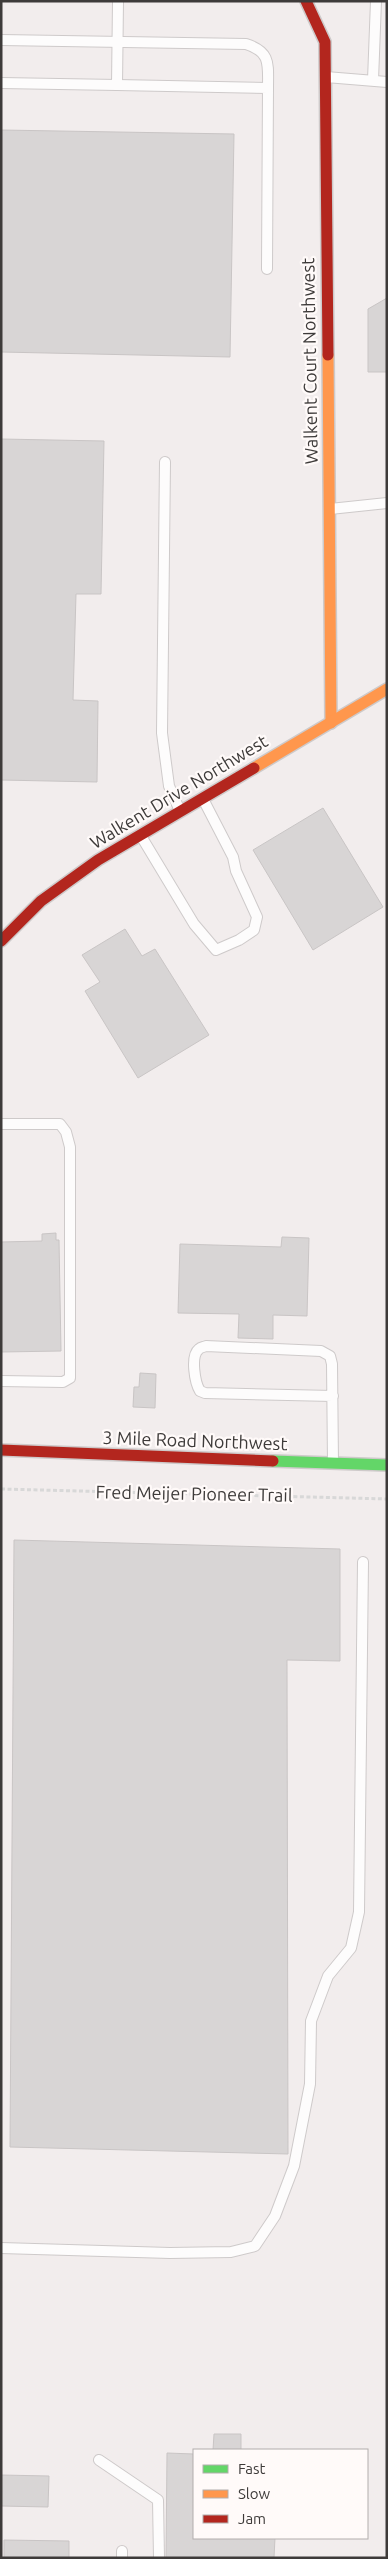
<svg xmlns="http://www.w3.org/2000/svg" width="388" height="2559" font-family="Ubuntu,sans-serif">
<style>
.building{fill:#d8d5d5;stroke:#c9c5c5}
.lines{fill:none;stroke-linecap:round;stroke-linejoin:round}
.lane-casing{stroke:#cecaca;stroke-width:12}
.fast-casing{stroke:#cecaca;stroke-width:14}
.slow-casing{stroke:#cecaca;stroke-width:14}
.jam-casing{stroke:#cecaca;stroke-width:14}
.path{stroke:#d8d8d8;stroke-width:3;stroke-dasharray:4 2.5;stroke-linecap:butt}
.lane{stroke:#fdfcfc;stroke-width:10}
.fast{stroke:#63d668;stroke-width:11}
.slow{stroke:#ff974d;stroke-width:11}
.jam{stroke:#b3261e;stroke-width:11}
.labels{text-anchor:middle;stroke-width:4.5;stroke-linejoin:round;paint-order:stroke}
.street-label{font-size:18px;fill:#3e3b3a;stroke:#fffaf9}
</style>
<rect width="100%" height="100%" fill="#f2eded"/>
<!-- building -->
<g class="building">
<polygon points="1,130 234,134 230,357 1,352"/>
<polygon points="387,298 387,372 368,372 368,309"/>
<polygon points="1,439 104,441 101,594 76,594 73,700 98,701 97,782 1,780"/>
<polygon points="323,808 383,907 313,950 253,850"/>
<polygon points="125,929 142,956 155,949 209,1035 138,1078 85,991 100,982 82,955"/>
<polygon points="56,1233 56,1240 59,1240 61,1351 1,1352 1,1242 42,1241 42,1234"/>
<polygon points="282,1237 309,1238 307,1316 273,1315 273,1339 238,1338 239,1314 178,1313 180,1244 281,1247"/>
<polygon points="140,1373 156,1374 155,1408 133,1407 134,1387 139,1387"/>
<polygon points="14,1540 340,1549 340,1661 287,1660 288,2154 10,2147"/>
<polygon points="214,2434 241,2434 241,2450 213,2450"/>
<polygon points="167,2453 194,2454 194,2538 275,2538 274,2558 166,2558"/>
<polygon points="1,2475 49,2476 48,2507 1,2506"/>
<polygon points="4,2540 69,2541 69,2558 4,2558"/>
</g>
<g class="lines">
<!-- lane casing -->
<g class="lane-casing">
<g id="lane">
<path d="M1 40 246 44C271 52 268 64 268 88"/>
<polyline points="326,77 387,82"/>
<polyline points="373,80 376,1"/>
<polyline points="1,83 117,85 118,1"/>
<polyline points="117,85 268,88 267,269"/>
<polyline points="165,462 162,733 169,786 180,811"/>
<polyline points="330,509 387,503"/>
<polyline points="141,836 194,924 216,950 239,940 254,930 257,917 236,871 233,857 203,799"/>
<polyline points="1,1124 60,1124 66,1132 70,1147 70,1378 63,1382 1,1381"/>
<path d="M333 1463 332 1364 330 1356 321 1351 206 1346C204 1347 201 1347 199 1349 190 1356 195 1383 200 1391L205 1393 333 1396"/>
<polyline points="1,2248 170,2253 231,2252 255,2246 275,2216 294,2166 310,2084 311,2021 328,1976 351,1948 359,1912 363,1562"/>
<polyline points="99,2460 158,2500 159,2558"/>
<polyline points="122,2558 122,2551"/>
</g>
</g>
<!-- fast casing -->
<g class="fast-casing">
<polyline id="fast" points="273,1461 387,1465"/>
</g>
<!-- slow casing -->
<g class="slow-casing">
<g id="slow">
<polyline points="328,355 331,723"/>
<polyline points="254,768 387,689"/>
</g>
</g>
<!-- jam casing -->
<g class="jam-casing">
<g id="jam">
<polyline points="306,1 325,42 328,355"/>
<polyline points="1,941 41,901 98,860 254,768"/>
<polyline points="1,1450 273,1461"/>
</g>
</g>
<!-- path -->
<polyline class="path" points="1,1489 387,1499"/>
<!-- lane -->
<use href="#lane" class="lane"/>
<!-- fast -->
<use href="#fast" class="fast"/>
<!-- slow -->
<use href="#slow" class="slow"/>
<!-- jam -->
<use href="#jam" class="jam"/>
</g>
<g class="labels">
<!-- street labels -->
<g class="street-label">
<text transform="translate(310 361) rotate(-91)" y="6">Walkent Court Northwest</text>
<text transform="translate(179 792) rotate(-31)" y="6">Walkent Drive Northwest</text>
<text transform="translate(195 1441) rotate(2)" y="6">3 Mile Road Northwest</text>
<text transform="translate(194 1494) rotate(1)" y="6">Fred Meijer Pioneer Trail</text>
</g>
</g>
<!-- border -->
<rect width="388" height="2559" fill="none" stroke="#3e3b3a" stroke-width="5"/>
<!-- legend -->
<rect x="193" y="2449" width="175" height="90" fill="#fffaf9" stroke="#b2aead"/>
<rect x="203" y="2465" width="25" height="8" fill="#63d668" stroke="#b2aead"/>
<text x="238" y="2474" font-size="15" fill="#3e3b3a">Fast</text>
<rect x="203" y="2490" width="25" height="8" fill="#ff974d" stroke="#b2aead"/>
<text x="238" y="2499" font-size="15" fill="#3e3b3a">Slow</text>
<rect x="203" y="2515" width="25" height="8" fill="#b3261e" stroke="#b2aead"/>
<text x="238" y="2524" font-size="15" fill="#3e3b3a">Jam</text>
</svg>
